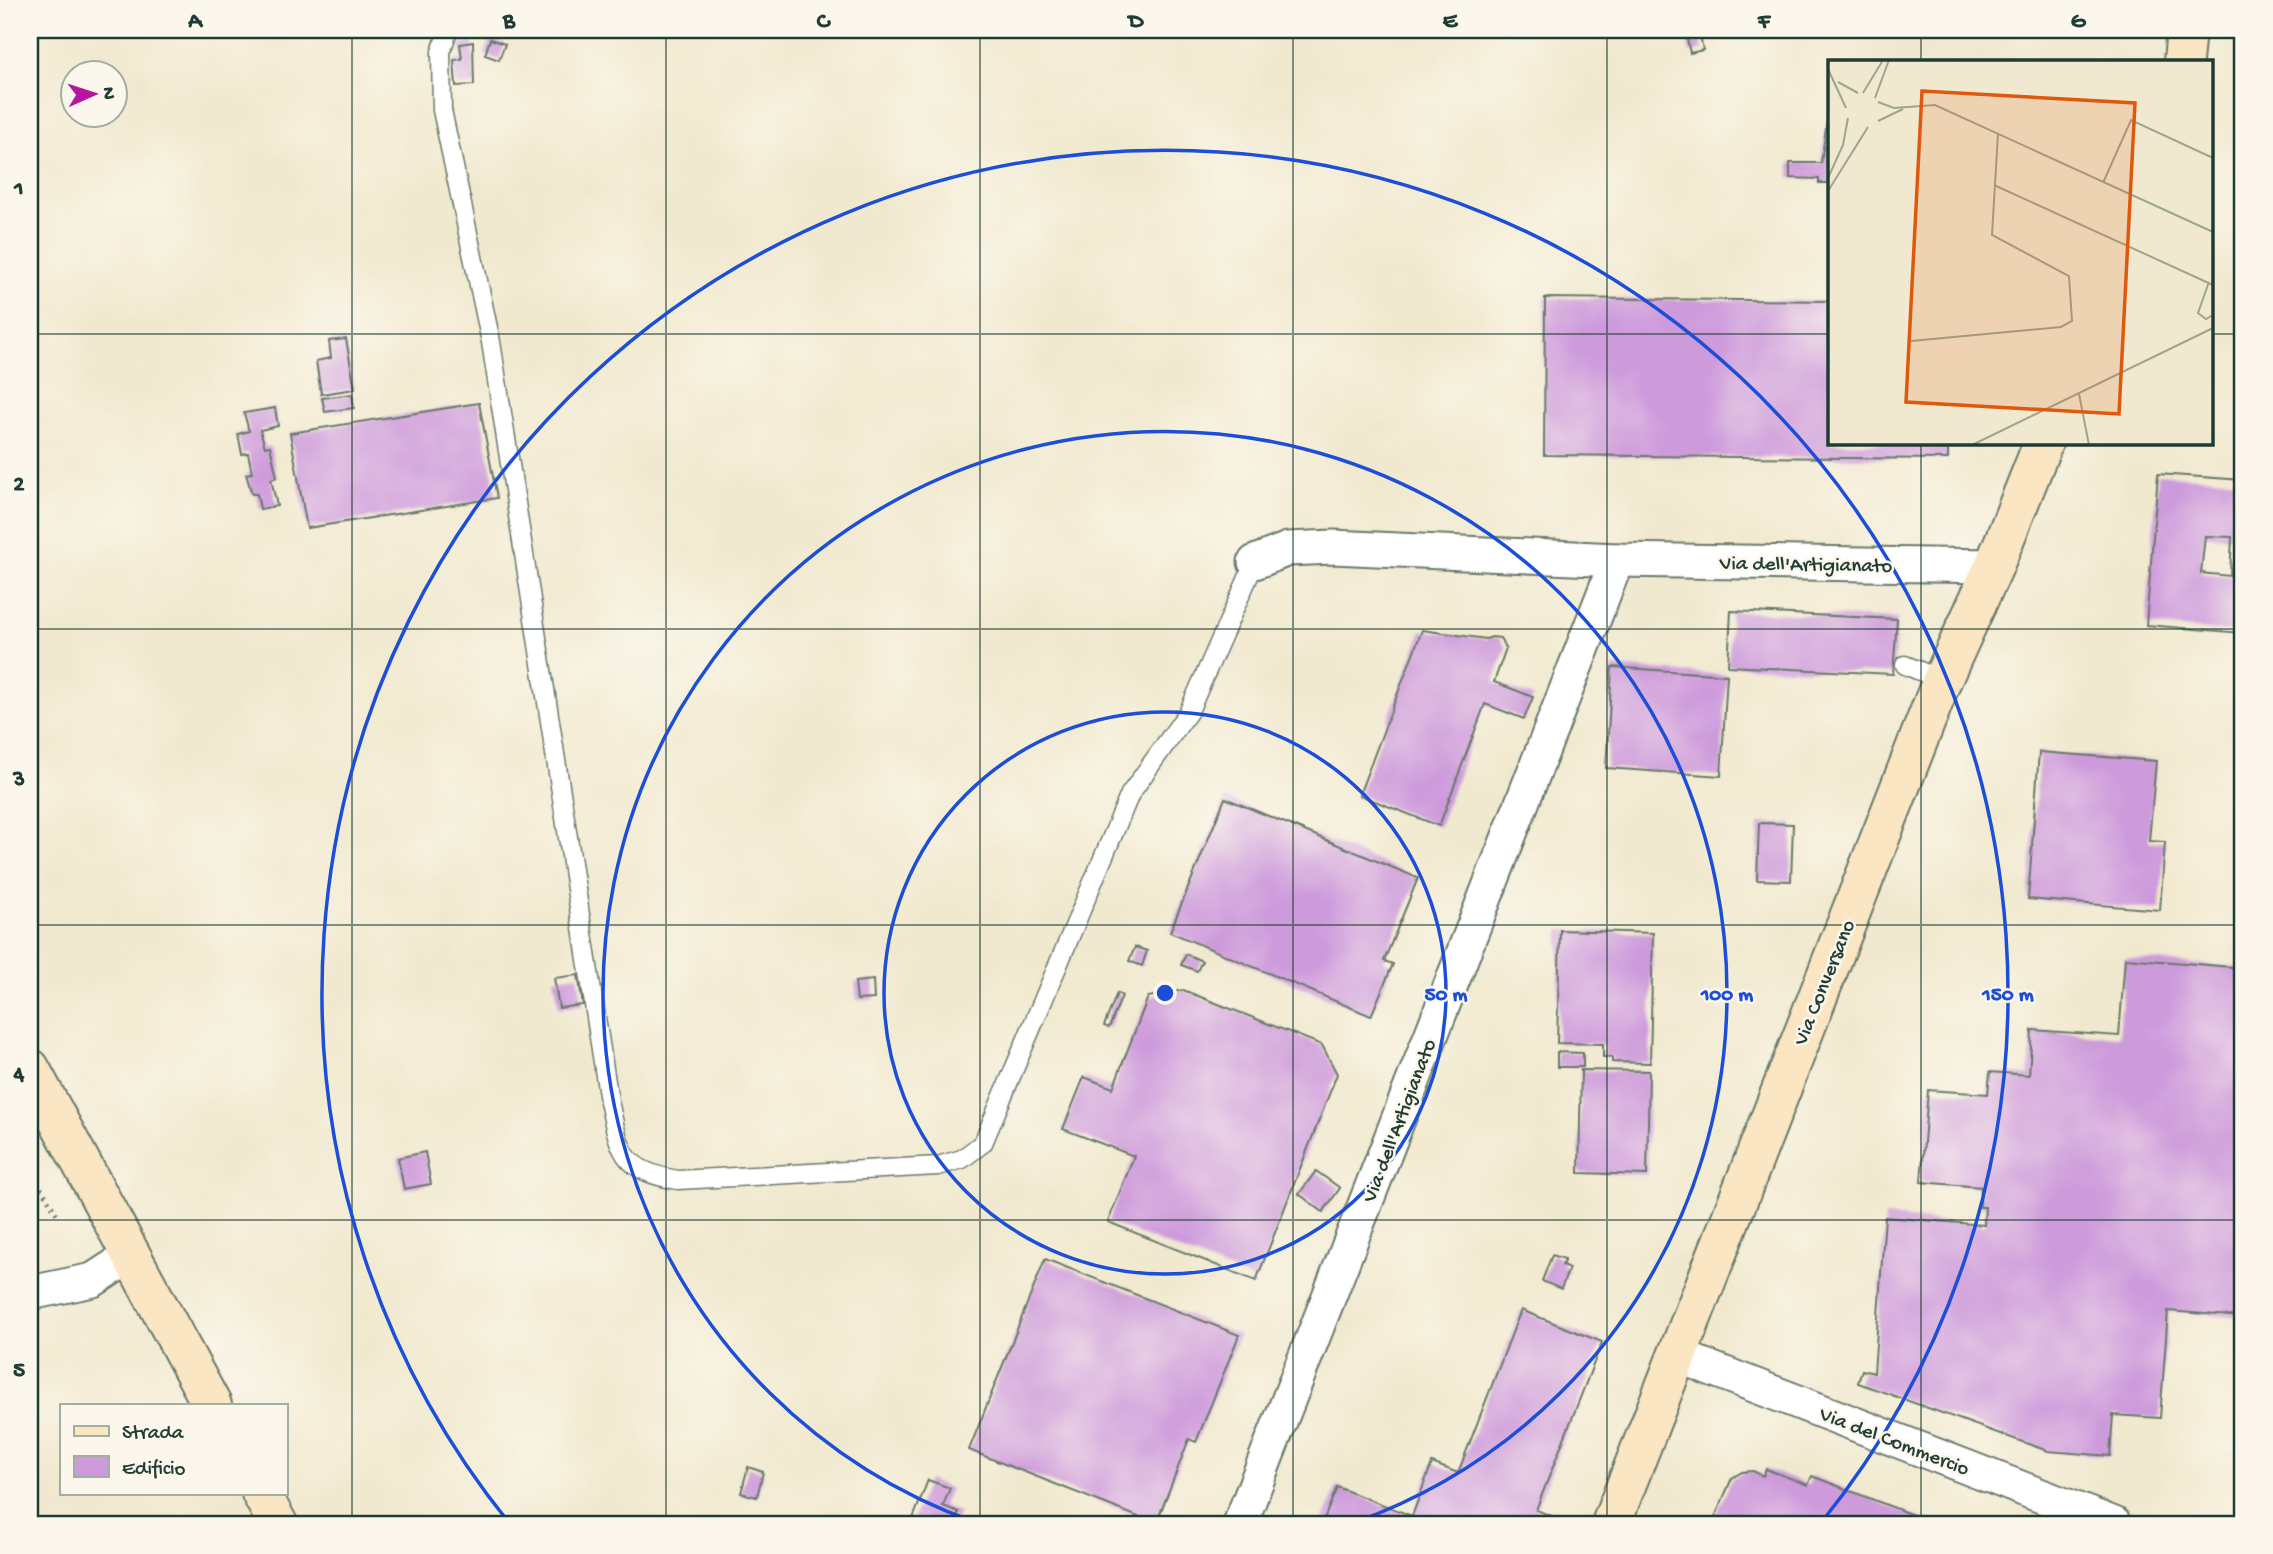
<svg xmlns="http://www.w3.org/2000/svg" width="2273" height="1554" font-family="'Gochi Hand',sans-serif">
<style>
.building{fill:#cd9adb;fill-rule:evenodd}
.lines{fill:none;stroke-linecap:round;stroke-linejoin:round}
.lane-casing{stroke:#68796a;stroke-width:21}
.street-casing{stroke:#68796a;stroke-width:37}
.secondary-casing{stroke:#68796a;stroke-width:42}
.path{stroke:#68796a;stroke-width:4.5;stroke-dasharray:2 5;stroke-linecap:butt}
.lane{stroke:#fff;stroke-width:18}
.street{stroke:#fff;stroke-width:33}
.secondary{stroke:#fbe6c3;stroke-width:38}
.grid{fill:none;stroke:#1f3d34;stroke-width:2;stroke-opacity:0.55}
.ring{fill:none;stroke:#1d4ed8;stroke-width:3.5}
.labels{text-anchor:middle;stroke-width:5;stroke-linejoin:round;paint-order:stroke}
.street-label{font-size:21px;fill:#1f3d34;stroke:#fbf7ec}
.inset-road{fill:none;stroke:#9da491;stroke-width:2}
.view{fill:#de580e;fill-opacity:0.15;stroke:#de580e;stroke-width:3.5}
.inset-edge{fill:none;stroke:#1f3d34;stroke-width:3.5}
.centre{fill:#1d4ed8;stroke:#fbf7ec;stroke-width:3.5}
.ring-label{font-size:21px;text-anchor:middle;font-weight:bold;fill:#1d4ed8;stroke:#fbf7ec;stroke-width:5;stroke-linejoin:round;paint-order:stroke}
.neatline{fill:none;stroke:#1f3d34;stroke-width:2.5}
.grid-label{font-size:23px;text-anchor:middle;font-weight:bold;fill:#1f3d34}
</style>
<rect width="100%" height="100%" fill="#fbf7ec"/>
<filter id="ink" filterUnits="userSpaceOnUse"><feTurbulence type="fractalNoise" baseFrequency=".0143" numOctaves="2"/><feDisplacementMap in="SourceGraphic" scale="14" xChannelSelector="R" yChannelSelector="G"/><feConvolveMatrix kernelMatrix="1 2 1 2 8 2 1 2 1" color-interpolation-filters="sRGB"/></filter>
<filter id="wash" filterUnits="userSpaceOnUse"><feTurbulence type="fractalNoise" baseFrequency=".00686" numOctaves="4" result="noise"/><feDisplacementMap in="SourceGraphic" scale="28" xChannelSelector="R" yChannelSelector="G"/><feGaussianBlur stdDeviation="1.57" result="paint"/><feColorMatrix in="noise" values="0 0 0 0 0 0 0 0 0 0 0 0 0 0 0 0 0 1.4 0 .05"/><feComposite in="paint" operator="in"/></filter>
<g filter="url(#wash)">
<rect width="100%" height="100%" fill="#f1e9cf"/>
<g id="blocks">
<!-- building -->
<g class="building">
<polygon points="1685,30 1699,30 1703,50 1690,53"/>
<polygon points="490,39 505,44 499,60 485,55"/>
<polygon points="473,42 474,85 456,86 454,60 462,59 460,44"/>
<polygon points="1829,107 1830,183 1819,183 1819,179 1790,178 1790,163 1821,163"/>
<polygon points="1545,298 1830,301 1830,443 1948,443 1948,459 1544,455"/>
<polygon points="346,339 355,389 321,394 316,361 331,358 329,341"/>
<polygon points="352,394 354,408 325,412 322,398"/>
<polygon points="479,403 497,498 307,528 290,433"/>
<polygon points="275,408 278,426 260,430 265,447 270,446 277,477 271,479 277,506 260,509 257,494 252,494 246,474 252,473 248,453 242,454 238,434 249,431 244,413"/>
<path d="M2158 474 2243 480V633L2146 625ZM2205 536 2232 537 2230 576 2201 573Z"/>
<polygon points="1731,611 1897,619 1893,674 1728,666"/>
<polygon points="1422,630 1486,639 1492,637 1500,638 1506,648 1494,682 1533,697 1524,719 1485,704 1439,826 1359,795"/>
<polygon points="1612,667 1727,675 1721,776 1606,768"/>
<polygon points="2039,752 2156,761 2149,841 2165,842 2160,910 2028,899"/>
<polygon points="1225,798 1418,878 1384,961 1393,964 1371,1016 1170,932"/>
<polygon points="1759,823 1793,824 1791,881 1757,880"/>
<polygon points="1560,930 1653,933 1650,1063 1612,1062 1612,1057 1603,1057 1603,1044 1557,1043"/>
<polygon points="1135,947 1147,951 1142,966 1129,961"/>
<polygon points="1186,954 1202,961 1197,971 1181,965"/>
<polygon points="2125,958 2243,968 2243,1317 2168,1311 2160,1418 2113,1415 2110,1456 2048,1451 1858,1383 1862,1370 1874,1373 1885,1217 1984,1225 1985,1207 1980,1207 1981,1187 1921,1182 1928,1090 1988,1094 1990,1072 2029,1075 2032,1030 2119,1036"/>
<polygon points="578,975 583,1005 559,1008 554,978"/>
<polygon points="873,980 874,999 857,1000 855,982"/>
<polygon points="1183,990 1322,1045 1337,1074 1256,1281 1108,1222 1134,1156 1063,1129 1084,1077 1113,1088 1148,997"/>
<polygon points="1117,993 1122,996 1109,1028 1104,1026"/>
<polygon points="1557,1052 1583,1053 1583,1067 1557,1067"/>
<polygon points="1581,1070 1649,1071 1647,1175 1579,1173"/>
<polygon points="425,1152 431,1184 404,1189 398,1158"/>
<polygon points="1316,1171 1340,1188 1323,1212 1299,1194"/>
<polygon points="1552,1255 1565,1259 1562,1265 1569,1268 1561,1289 1542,1281"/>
<polygon points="1045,1259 1239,1335 1196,1442 1189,1439 1156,1524 969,1450"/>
<polygon points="1521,1310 1602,1342 1536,1510 1573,1524 1322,1524 1337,1487 1412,1516 1432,1463 1458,1473"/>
<polygon points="748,1467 763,1472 757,1497 741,1493"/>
<polygon points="1766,1469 1808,1485 1812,1476 1936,1524 1712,1524 1732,1478 1742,1472 1753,1471 1763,1476"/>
<polygon points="928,1480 950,1488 943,1506 959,1512 954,1524 911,1524"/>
</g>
</g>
</g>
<g filter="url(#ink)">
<use href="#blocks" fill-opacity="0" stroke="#68796a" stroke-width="2"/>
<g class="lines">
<!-- lane casing -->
<g class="lane-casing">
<g id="lane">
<path d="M448 30 441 52 442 110 491 342 609 1101C620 1151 621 1171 678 1180L938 1166 962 1159 983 1143 1130 794 1189 711 1255 562"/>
<polyline points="1905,665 1942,680"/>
</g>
</g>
<!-- street casing -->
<g class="street-casing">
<g id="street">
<polyline points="1255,562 1288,549 1333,547 1617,560 1994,566"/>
<polyline points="30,1293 93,1280 130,1256"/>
<polyline points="1676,1355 2114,1524"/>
<polyline points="1240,1524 1617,560"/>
</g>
</g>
<!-- secondary casing -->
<g class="secondary-casing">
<g id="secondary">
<polyline points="2183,61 2186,30"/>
<polyline points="30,1068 212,1405"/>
<polyline points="261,1493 278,1524"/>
<polyline points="1611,1524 1942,680 1994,566 2043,443"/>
</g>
</g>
<!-- path -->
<polyline class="path" points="30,1170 58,1216"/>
<!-- lane -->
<use href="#lane" class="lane"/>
<!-- street -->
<use href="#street" class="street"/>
<!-- secondary -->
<use href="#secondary" class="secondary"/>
</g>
</g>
<!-- grid -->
<path class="grid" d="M352 30V1524M666 30V1524M980 30V1524M1293 30V1524M1607 30V1524M1921 30V61M30 334H1830M2212 334H2243M1921 443V1524M30 629H2243M30 925H2243M30 1220H2243"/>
<!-- distance rings -->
<g class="ring">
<circle cx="1165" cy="993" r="281"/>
<path d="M977 1523A562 562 0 1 1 1353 1523"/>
<path d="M510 1524A843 843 0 1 1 1820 1524"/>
</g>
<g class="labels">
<!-- street labels -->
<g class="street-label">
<text transform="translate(1806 563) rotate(1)" y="7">Via dell'Artigianato</text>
<text transform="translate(1823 982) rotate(-68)" y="7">Via Conversano</text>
<text transform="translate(1398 1120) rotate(-69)" y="7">Via dell'Artigianato</text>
<text transform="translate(1895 1440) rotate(21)" y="7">Via del Commercio</text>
</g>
</g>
<!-- overview -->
<g transform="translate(1828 60)">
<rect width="385" height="385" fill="#f1e9cf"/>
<path class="inset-road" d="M0 9 18 48M10 22 30 33M35 33 55 0M47 38 61 0M50 42 66 48 107 45 385 172M50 61 75 49M0 118 15 85 20 58M275 123 303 60 385 98M166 125 385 225M0 131 40 67M381 222 370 253 378 259 385 255M83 281 233 267 244 261 241 216 164 175 170 74M251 334 261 385M144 385 385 268"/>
<path class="view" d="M94 31 307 43 291 354 78 342Z"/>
<rect width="385" height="385" class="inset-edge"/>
</g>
<circle cx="1165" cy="993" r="10" class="centre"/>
<g class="ring-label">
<text x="1446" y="1000">50 m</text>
<text x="1727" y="1000">100 m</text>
<text x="2008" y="1000">150 m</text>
</g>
<!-- margin -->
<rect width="2273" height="1554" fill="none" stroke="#fbf7ec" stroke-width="77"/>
<!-- legend -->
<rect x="60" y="1404" width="228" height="91" fill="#fbf7ec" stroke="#a3ada2" stroke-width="2"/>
<rect x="74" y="1426" width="35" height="10" fill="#fbe6c3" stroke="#a3ada2" stroke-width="2"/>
<text x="122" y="1438" font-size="21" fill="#1f3d34">Strada</text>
<rect x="74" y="1456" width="35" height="21" fill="#cd9adb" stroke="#a3ada2" stroke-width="2"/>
<text x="122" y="1474" font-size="21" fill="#1f3d34">Edificio</text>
<!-- north arrow -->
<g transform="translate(94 94) rotate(87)"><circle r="33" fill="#fbf7ec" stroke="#a3ada2" stroke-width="2"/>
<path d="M0-5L12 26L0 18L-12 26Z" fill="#b5179e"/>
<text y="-10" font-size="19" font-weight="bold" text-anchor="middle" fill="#1f3d34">N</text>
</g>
<rect x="38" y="38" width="2196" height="1478" class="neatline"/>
<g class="grid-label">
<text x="195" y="27">A</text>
<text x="509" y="27">B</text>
<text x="823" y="27">C</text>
<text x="1136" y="27">D</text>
<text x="1450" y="27">E</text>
<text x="1764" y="27">F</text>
<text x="2078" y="27">G</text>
<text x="19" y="194">1</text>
<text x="19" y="490">2</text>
<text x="19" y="785">3</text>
<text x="19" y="1080">4</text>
<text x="19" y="1376">5</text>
</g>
</svg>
